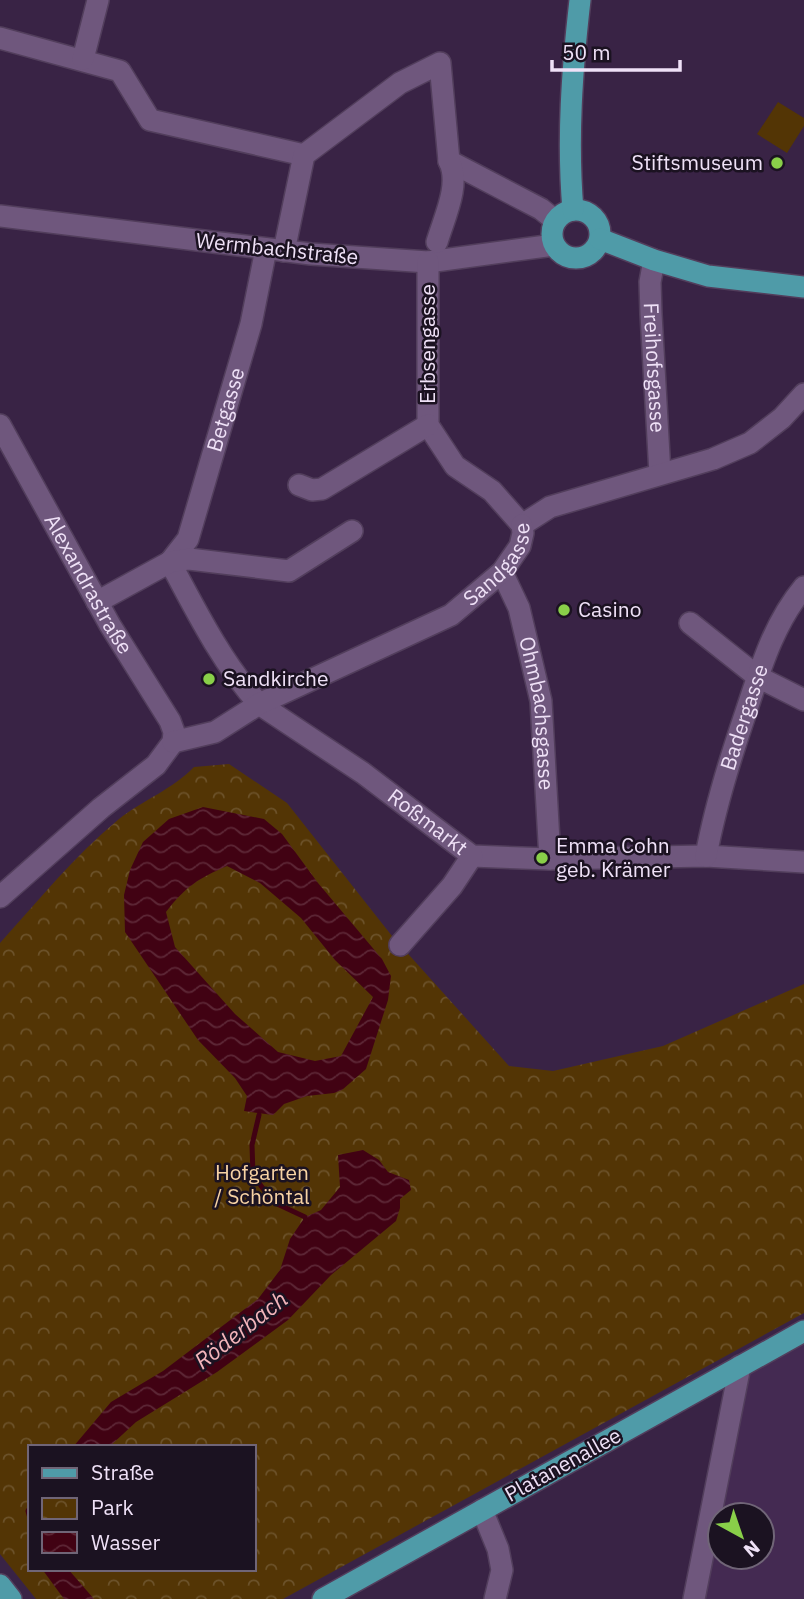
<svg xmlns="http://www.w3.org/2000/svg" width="804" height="1599" font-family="'IBM Plex Sans',sans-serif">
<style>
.built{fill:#442a52;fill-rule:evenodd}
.grass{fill:#533505}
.park{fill:url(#park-crowns);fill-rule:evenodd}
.water{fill:url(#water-waves);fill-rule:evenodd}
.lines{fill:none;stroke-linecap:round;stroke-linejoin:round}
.stream{stroke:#410213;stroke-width:5}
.minor-casing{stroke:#523e5c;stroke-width:24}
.major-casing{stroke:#523e5c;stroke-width:24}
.minor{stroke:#6f577d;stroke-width:21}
.major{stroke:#4f9ba8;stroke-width:21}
.poi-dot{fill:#89cf49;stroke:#1b1221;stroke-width:2.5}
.labels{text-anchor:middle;stroke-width:5;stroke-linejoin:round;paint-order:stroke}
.poi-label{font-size:21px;fill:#efe1f7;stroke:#1b1221;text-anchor:start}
.street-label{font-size:21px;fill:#efe1f7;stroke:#1b1221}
.park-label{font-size:21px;fill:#f8d3a4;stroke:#1b1221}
.water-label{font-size:23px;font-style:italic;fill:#f4b5bb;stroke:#1b1221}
</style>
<defs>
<pattern id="park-crowns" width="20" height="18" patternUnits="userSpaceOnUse" patternTransform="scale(1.75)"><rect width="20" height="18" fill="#533505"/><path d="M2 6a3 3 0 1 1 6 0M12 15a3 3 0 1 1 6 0" fill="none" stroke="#6c522a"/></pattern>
<pattern id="water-waves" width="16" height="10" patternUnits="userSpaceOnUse" patternTransform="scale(1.75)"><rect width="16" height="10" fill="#410213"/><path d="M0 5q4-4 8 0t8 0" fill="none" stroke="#5d2736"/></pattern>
</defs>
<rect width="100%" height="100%" fill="#392345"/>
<!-- built -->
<path class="built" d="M804 1343V1599H686L729 1384ZM720 1515H762V1557H720Z"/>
<!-- grass -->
<polygon class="grass" points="778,102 804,118 804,126 787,153 757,134"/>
<!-- park -->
<path class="park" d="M229 764 287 803 392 936 509 1066 553 1071 663 1046 804 984V1313L283 1599H36L0 1554V943C39 900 74 856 119 819 143 800 173 789 194 767ZM30 1447H254V1569H30Z"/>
<!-- water -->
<g class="water">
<path d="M203 807 264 819 282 834 318 883 382 959 391 976 388 1000 366 1069 342 1090 334 1093 307 1096 284 1104 273 1115 244 1111 247 1096 235 1078 198 1040 125 932 124 895 130 870 143 842 169 819ZM227 866 260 883 301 918 335 960 373 997 341 1056 315 1061 278 1052 235 1014 175 947 166 912C185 887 199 878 227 866Z"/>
<polygon points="363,1150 379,1160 388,1172 409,1180 411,1190 400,1199 400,1208 396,1221 331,1275 288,1320 217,1372 136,1422 109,1447 73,1447 111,1402 163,1371 258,1299 280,1270 290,1239 305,1217 321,1210 340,1187 338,1155"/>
<polygon points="42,1569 68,1569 94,1599 64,1599"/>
</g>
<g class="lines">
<!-- stream -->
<g class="stream">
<polyline points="259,1115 252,1145 253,1175 273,1202 305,1217 306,1221"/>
<polyline points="30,1508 28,1511 30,1518"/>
</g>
<!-- minor casing -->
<g class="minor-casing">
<g id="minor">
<polyline points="0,38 120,71 150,120 304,155"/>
<polyline points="83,59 98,0"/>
<polyline points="449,161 541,209 556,221"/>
<polyline points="0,216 311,254 428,262 554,245"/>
<path d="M284 251 304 155 400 83 440 63 449 161C461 184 444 218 437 242"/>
<path id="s1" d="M654 260 650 282 651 314 660 474"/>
<polyline points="428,262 428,425 455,466 492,491 522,525"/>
<path id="s2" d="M0 425 110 625 170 721 174 732 173 742 156 765 101 808 0 897"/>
<polyline points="299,485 312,490 322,489 428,425"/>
<polyline points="522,525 550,507 713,459 750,443 782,418 804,394"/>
<path id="s3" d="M170 562C196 611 222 663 259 704L363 773 472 856 550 859 706 856 804 862"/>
<path id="s4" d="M170 562 188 539 251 324 266 249"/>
<path id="s5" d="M502 572 519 608 541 701 550 859"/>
<polyline points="97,602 170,562 189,559 289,571 352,531"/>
<polyline points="690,623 758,677 804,700"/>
<path id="s6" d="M173 742 215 732 259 704 451 615 502 572 520 546 523 533 522 525"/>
<path id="s7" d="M706 856C715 807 729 762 745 715 760 670 773 624 804 587"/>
<polyline points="400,945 452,886 472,856"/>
<polyline points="482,1510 498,1549 502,1570 495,1599"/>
<polyline points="694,1599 740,1366"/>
</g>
</g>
<!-- major casing -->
<g class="major-casing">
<g id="major">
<circle cx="576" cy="234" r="24"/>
<path d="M573 210C567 140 572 70 580 0"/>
<polyline points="600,239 654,260 708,276 804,287"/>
<polyline points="0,1585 11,1599"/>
<polyline points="323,1599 804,1331"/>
</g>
</g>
<!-- minor -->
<use href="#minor" class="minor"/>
<!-- major -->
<use href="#major" class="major"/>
</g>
<!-- markers -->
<g class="poi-dot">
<circle cx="777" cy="163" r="7"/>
<circle cx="564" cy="610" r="7"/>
<circle cx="209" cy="679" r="7"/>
<circle cx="542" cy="858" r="7"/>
</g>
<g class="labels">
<!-- poi labels -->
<g class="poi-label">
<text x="763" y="170" text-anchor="end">Stiftsmuseum</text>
<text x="578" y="617">Casino</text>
<text x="223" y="686">Sandkirche</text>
<text x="556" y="853">Emma Cohn<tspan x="556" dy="24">geb. Krämer</tspan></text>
</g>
<!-- street labels -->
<g class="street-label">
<text transform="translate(277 249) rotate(6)" y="7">Wermbachstraße</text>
<text transform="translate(428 344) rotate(-90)" y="7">Erbsengasse</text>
<text dy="7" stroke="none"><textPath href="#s1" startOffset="108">Freihofsgasse</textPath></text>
<text dy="7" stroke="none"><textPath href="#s4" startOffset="164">Betgasse</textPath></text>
<text dy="7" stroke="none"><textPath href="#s6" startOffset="378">Sandgasse</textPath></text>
<text dy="7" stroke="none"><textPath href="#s2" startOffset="182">Alexandrastraße</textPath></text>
<text dy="7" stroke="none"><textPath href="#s5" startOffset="147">Ohmbachsgasse</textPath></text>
<text dy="7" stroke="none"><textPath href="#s7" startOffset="144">Badergasse</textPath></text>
<text dy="7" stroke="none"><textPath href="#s3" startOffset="374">Roßmarkt</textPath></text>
<text transform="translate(563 1465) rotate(-29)" y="7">Platanenallee</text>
</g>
<!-- park labels -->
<g class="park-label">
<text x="262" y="1180">Hofgarten<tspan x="262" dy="24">/ Schöntal</tspan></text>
</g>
<!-- water labels -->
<g class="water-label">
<text transform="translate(241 1330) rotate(-38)" y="8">Röderbach</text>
</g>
</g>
<!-- legend -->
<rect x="28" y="1445" width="228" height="126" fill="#1b1221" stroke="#706577" stroke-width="2"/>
<rect x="42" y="1468" width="35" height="10" fill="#4f9ba8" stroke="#706577" stroke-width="2"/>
<text x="91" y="1480" font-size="21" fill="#efe1f7">Straße</text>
<rect x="42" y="1498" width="35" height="21" fill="url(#park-crowns)" stroke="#706577" stroke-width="2"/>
<text x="91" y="1515" font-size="21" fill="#efe1f7">Park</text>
<rect x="42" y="1532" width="35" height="21" fill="url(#water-waves)" stroke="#706577" stroke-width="2"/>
<text x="91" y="1550" font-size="21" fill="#efe1f7">Wasser</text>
<!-- north arrow -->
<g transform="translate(741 1536) rotate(140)"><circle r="33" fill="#1b1221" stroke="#706577" stroke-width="2"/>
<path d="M0-5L12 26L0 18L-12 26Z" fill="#89cf49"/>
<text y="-10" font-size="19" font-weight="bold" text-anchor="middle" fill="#efe1f7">N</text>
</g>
<!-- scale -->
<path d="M552 60v10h128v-10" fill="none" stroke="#efe1f7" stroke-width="3.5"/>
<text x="562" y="60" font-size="21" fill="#efe1f7" stroke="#1b1221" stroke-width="5" paint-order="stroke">50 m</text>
</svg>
